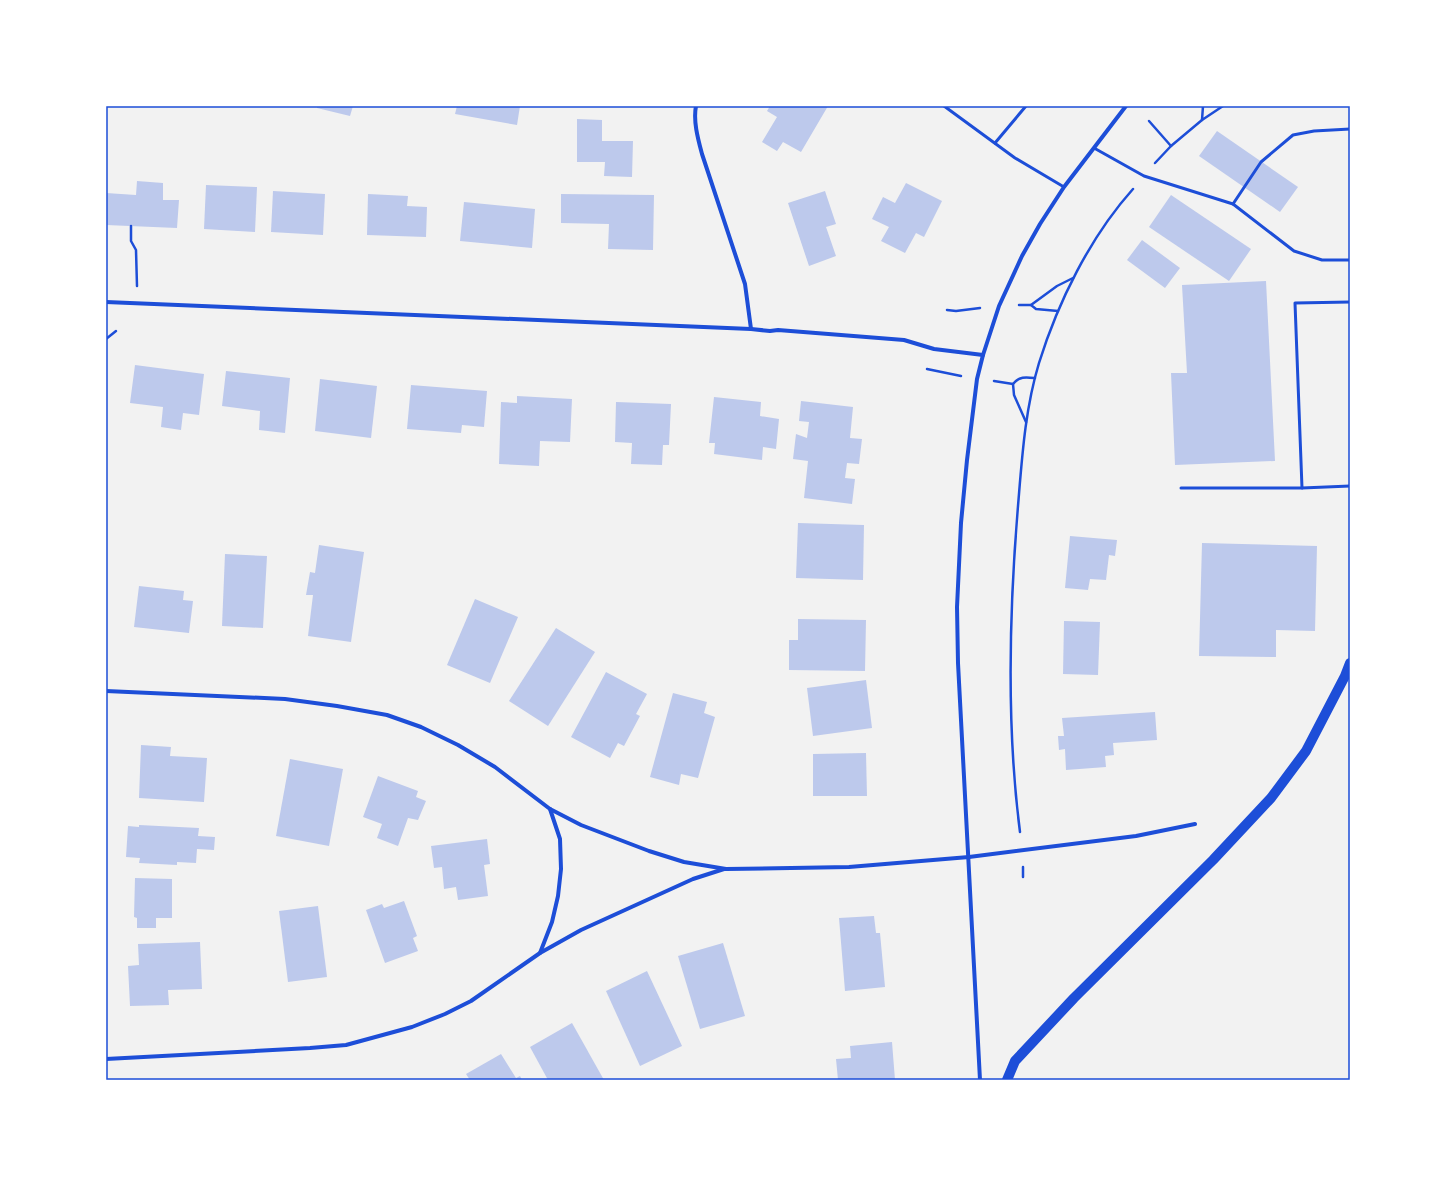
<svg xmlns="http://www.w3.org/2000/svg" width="1456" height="1186" font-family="'Noto Serif',serif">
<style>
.building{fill:#bdc9ec}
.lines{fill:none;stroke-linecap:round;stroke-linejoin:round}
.path{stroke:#1d4ed8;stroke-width:2.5}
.service{stroke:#1d4ed8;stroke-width:3}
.minor{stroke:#1d4ed8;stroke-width:4}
.primary{stroke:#1d4ed8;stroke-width:10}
.neatline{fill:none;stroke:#1d4ed8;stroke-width:1.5}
</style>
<rect width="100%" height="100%" fill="#f2f2f2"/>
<!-- building -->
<g class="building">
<polygon points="317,106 353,106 350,116 317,108"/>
<polygon points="457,106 520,106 517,125 455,114"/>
<polygon points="770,106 828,106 801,152 783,142 777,151 762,142 777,117 767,111"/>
<polygon points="577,119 602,120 602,141 633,141 632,177 604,176 605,162 577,162"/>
<polygon points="1217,131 1298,187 1280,212 1199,156"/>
<polygon points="137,181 163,183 163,200 179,200 177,228 106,225 106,193 136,195"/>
<polygon points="906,183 942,201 924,237 916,233 905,253 881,241 889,227 872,219 883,197 895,203"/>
<polygon points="206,185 257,187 255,232 204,229"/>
<polygon points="273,191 325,194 323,235 271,232"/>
<polygon points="825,191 836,224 826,227 836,256 809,266 788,203"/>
<polygon points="368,194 408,196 407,206 427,207 426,237 367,235"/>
<polygon points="561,194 654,195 653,250 608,249 609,224 561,223"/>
<polygon points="1171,195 1251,249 1229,281 1149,227"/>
<polygon points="464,202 535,209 532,248 460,241"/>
<polygon points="1142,240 1180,268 1165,288 1127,260"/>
<polygon points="1266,281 1275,461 1175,465 1171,373 1187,373 1182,285"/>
<polygon points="135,365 204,374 199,415 183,413 181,430 161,427 163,407 130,403"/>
<polygon points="226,371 290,378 285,433 259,430 260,411 222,406"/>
<polygon points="320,379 377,386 371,438 315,431"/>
<polygon points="411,385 487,391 484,427 462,425 461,433 407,429"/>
<polygon points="517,396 572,399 570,442 540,441 539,466 499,464 501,402 517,403"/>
<polygon points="714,397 761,402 760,416 779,419 776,449 763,447 762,460 714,454 715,443 709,443"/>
<polygon points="801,401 853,407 850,438 862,439 859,464 847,463 845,478 855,479 852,504 804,498 808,461 793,459 796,434 807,438 809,422 799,421"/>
<polygon points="616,402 671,404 669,445 663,445 662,465 631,464 632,443 615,442"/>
<polygon points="798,523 864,525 863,580 796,578"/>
<polygon points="1070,536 1117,540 1115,556 1109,555 1106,580 1090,579 1088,590 1065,588"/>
<polygon points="1202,543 1317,546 1315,631 1276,630 1276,657 1199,656"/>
<polygon points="319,545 364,552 351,642 308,636 313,595 306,595 310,572 315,573"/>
<polygon points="225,554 267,556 263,628 222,626"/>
<polygon points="139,586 184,591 183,600 193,601 189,633 134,627"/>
<polygon points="475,599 518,617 490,683 447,665"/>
<polygon points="798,619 866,620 865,671 789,670 789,640 798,640"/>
<polygon points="1064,621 1100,622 1098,675 1063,674"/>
<polygon points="556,628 595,652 548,726 509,701"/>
<polygon points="606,672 647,694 636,714 640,716 624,746 618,743 610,758 571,737"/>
<polygon points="866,680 872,728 813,736 807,688"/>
<polygon points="673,693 707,702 704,713 715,717 698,778 681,774 679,785 650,777"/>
<polygon points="1155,712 1157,740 1113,743 1114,755 1105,756 1106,767 1066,770 1065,749 1059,750 1058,736 1064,736 1062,718"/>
<polygon points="141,745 171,747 170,756 207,758 204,802 139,798"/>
<polygon points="866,753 867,796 813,796 813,754"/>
<polygon points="290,759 343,769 329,846 276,836"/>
<polygon points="378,776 418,791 416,797 426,801 418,820 408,818 398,846 377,838 382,824 363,817"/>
<polygon points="139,825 199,828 198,836 215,837 214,850 197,849 196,863 177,862 177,865 139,863 140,858 126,857 128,826 139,827"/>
<polygon points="487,839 490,864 484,865 488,896 458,900 456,887 444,889 442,867 434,868 431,846"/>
<polygon points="135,878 172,879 172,918 156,918 156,928 137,928 137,918 134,917"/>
<polygon points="404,901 417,936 413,938 418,951 385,963 366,910 382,904 384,908"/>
<polygon points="318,906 327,977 288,982 279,911"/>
<polygon points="874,916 876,933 880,933 885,987 845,991 839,918"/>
<polygon points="200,942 202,989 168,990 169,1005 130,1006 128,966 139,965 138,944"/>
<polygon points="723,943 745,1016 700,1029 678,956"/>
<polygon points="647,971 682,1046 640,1066 606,991"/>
<polygon points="572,1023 604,1080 548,1080 530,1047"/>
<polygon points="892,1042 895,1080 838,1080 836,1059 851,1058 850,1046"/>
<polygon points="501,1054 516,1078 520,1076 522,1080 470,1080 466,1074"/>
</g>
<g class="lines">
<!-- path -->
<g class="path">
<polyline points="1203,106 1202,120 1223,106"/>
<polyline points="1149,121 1171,146"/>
<polyline points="1155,163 1171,146 1202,120"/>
<polyline points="131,226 131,241 136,250 137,286"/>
<polyline points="1019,305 1031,305"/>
<polyline points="947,310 956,311 980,308"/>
<polyline points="1058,311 1036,309 1031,305 1057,286 1073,278"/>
<polyline points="106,339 116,331"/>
<polyline points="927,369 961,376"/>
<polyline points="994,381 1013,384"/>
<path d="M1026 422 1014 395 1013 384C1019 376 1026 377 1035 378"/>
<path d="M1020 832C1006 724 1009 614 1018 506 1022 458 1025 409 1039 363 1058 302 1090 237 1133 189"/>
<polyline points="1023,867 1023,877"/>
</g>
<!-- service -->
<g class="service">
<polyline points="944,106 1015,158 1064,187"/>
<polyline points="995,143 1026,106"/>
<polyline points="1094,148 1144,176 1233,204 1261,162 1293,135 1314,131 1350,129"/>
<polyline points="1233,204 1294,251 1322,260 1350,260"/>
<polyline points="1350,302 1295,303 1302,488 1350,486"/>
<polyline points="1181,488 1302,488"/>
</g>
<!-- minor -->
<g class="minor">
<path d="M696 106C693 121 698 139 702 154L745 284 751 329"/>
<polyline points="106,302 751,329 770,331 778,330 904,340 934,349 983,355"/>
<polyline points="106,691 285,699 337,706 387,715 421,727 458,745 495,767 550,809 581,825 649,851 684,862 726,869 849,867 969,857 1136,836 1195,824"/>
<polyline points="540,953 552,922 558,896 561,869 560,839 550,809"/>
<polyline points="106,1059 310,1048 346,1045 412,1027 445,1014 471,1001 540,953 581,930 693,879 724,869"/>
<polyline points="980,1080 958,663 957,607 961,523 967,460 977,379 983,355 999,306 1022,256 1040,224 1064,187 1126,106"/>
</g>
<!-- primary -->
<polyline class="primary" points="1007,1080 1015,1061 1074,998 1213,860 1271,798 1306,751 1345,676 1350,663"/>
</g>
<!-- border -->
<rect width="1456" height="1186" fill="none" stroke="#ffffff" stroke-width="214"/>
<rect x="107" y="107" width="1242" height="972" class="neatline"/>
</svg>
